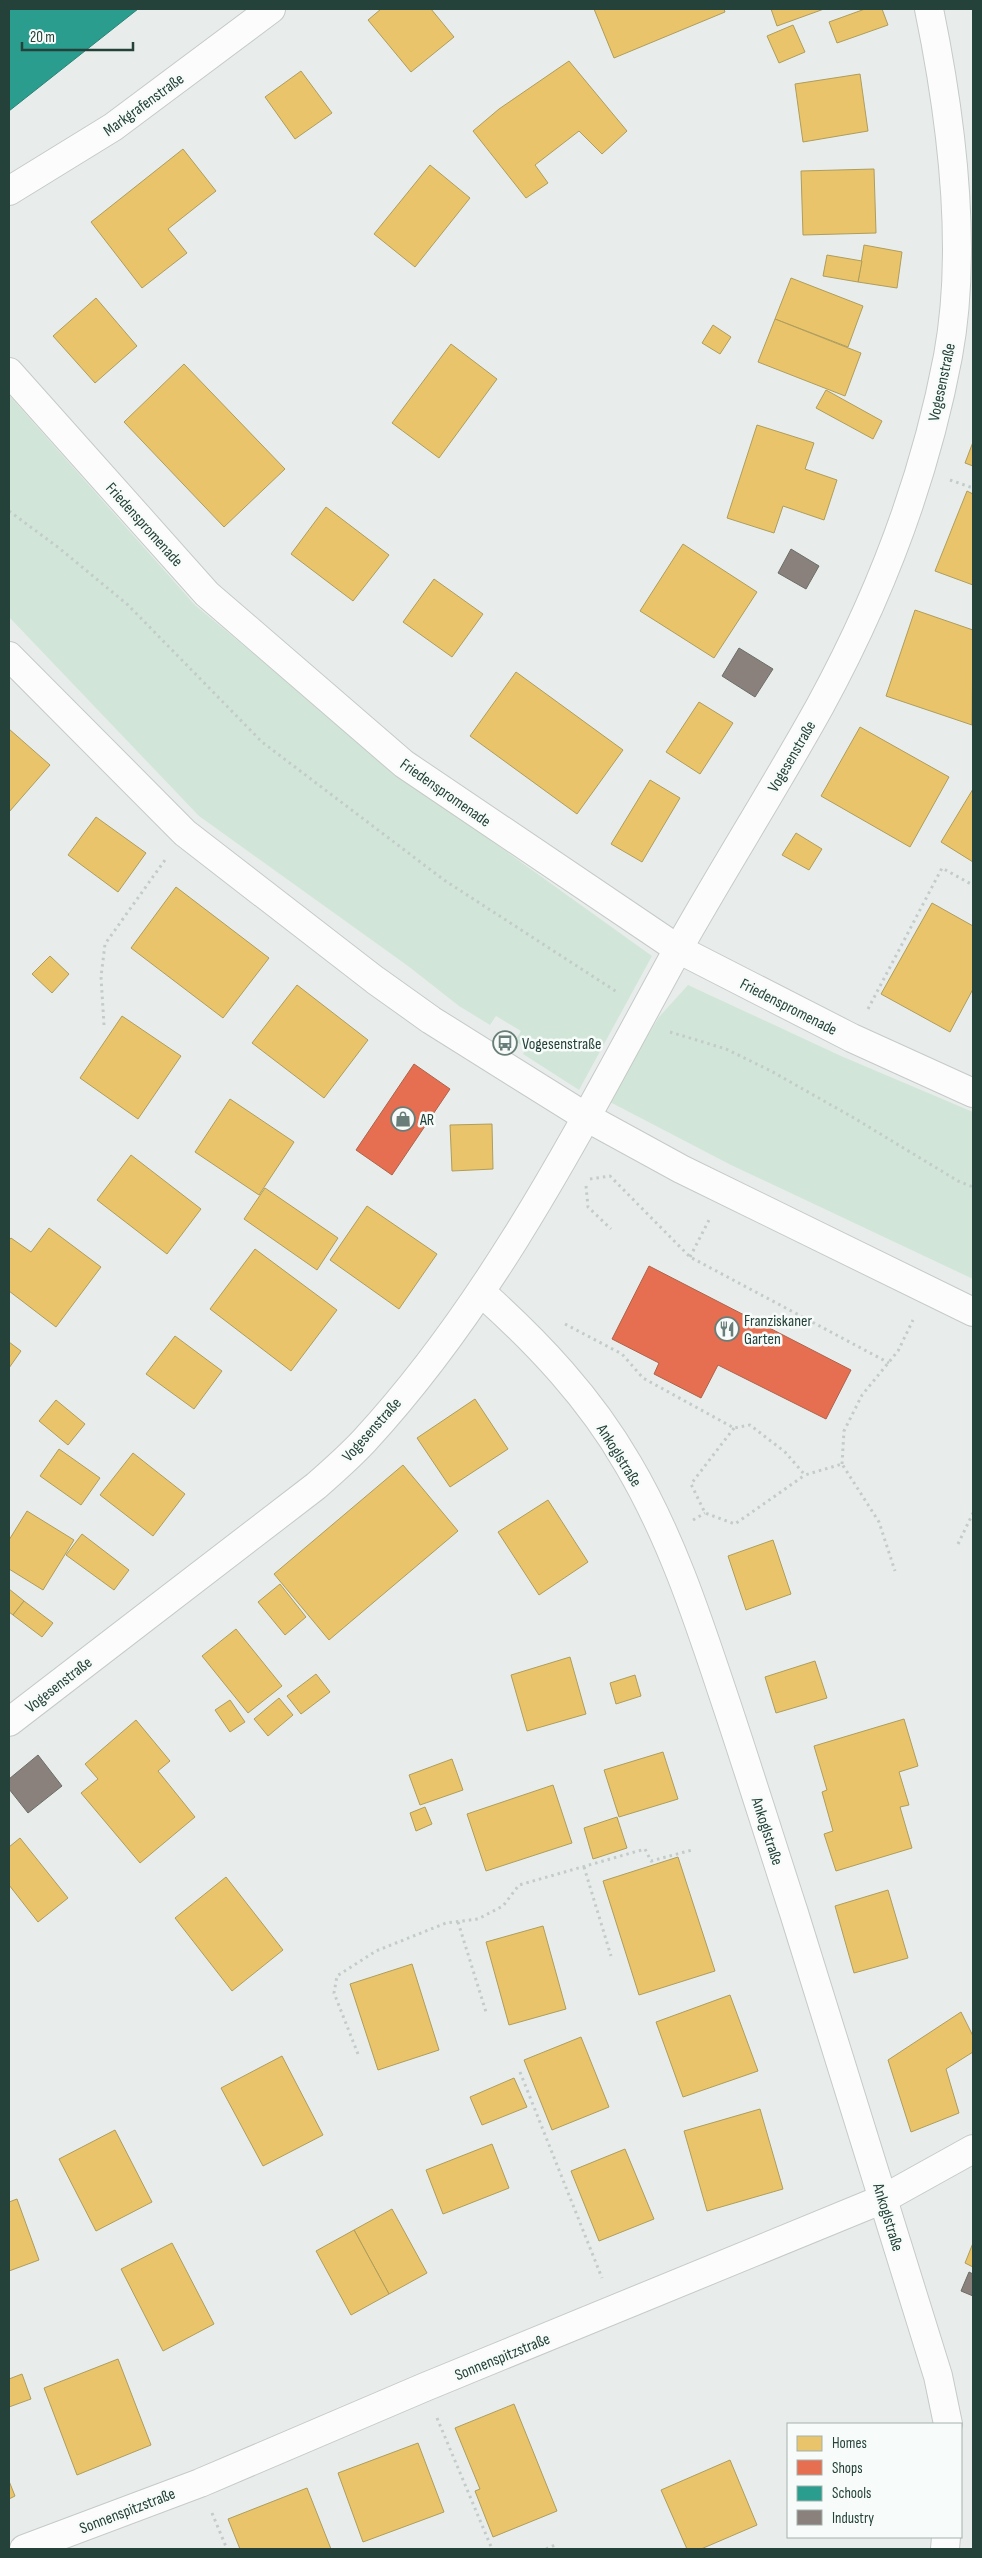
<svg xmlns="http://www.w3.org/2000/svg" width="982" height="2558" font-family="'Sofia Sans Condensed',sans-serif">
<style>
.green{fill:#d1e6d8}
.homes{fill:#e9c46a;stroke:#ae9d5c}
.shops{fill:#e76f51;stroke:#ac624a}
.schools{fill:#2a9d8f;stroke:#288276}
.industry{fill:#8a817c;stroke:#6b6e68}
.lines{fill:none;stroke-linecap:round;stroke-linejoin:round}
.minor-casing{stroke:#c5cac8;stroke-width:30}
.tertiary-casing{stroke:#c5cac8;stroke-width:30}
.path{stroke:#c3ccca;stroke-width:3;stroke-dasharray:2.5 4;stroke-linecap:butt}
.minor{stroke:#fcfcfc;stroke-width:28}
.tertiary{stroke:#fcfcfc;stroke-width:28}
.labels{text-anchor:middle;stroke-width:5;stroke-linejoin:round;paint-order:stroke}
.street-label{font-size:16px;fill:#24423a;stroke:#f7fbf9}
.poi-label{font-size:16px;fill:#24423a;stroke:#f7fbf9;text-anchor:start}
</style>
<rect width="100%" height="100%" fill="#e8edeb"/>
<!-- green -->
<g class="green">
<polygon points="9,395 195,605 398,774 652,956 579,1090 523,1054 526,1048 515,1041 521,1031 496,1016 490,1025 459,1006 408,966 199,816 9,617"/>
<polygon points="688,985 841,1056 973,1112 973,1279 731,1165 608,1101 659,1017"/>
</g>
<!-- homes -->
<g class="homes">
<polygon points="381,9 431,9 454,37 411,72 368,20"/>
<polygon points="594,9 724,9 725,12 614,58"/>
<polygon points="771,9 824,9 777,26"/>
<polygon points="865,9 882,9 888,25 837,43 829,22"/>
<polygon points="793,25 805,52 779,63 767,36"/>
<polygon points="569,61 627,131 602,154 579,131 535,165 548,183 526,198 473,131 499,109"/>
<polygon points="301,71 332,113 295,139 265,97"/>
<polygon points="860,74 868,131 803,142 795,84"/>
<polygon points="183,149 216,191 168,229 187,253 142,288 91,222"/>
<polygon points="430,165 470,198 415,267 374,234"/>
<polygon points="874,169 876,233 803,235 801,171"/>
<polygon points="864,245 902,252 897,288 858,282"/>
<polygon points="827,255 862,261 858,282 823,276"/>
<polygon points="791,278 863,306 848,347 775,319"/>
<polygon points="96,298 137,346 95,383 53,336"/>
<polygon points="775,319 861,353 845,396 758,362"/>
<polygon points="713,325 731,337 720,354 702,343"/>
<polygon points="451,344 497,379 439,458 392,423"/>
<polygon points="184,364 285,469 224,527 124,422"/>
<polygon points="826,390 882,421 873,439 816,408"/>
<polygon points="757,425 814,443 805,469 837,480 824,520 783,506 774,533 727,518"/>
<polygon points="973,442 973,466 965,463"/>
<polygon points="967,491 973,494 973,585 935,571"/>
<polygon points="326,507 389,555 353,601 291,554"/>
<polygon points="683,544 757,592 714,658 640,611"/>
<polygon points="434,579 483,614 452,657 403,622"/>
<polygon points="915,610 973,630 972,725 886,696"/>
<polygon points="516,672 623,750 577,814 470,736"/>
<polygon points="699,702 733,723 700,774 666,752"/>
<polygon points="860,727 949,777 910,847 821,796"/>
<polygon points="9,729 50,765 9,812"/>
<polygon points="650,780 680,798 642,862 611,844"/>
<polygon points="973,789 973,862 941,842"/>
<polygon points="96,817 146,853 118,892 68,855"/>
<polygon points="796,833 822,849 809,870 782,855"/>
<polygon points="176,887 269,958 223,1018 131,948"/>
<polygon points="932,903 973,926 973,989 950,1032 881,994"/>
<polygon points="50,956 69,974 52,993 32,974"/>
<polygon points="297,985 368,1040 324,1098 252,1043"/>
<polygon points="122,1016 181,1056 138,1119 80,1078"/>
<polygon points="230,1099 294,1142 259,1195 195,1152"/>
<polygon points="492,1124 493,1169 452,1171 450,1125"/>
<polygon points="131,1155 201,1209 167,1254 97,1200"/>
<polygon points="265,1188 338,1238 317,1270 244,1219"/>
<polygon points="367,1206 437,1254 399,1309 330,1260"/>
<polygon points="49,1228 101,1267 56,1327 9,1291 9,1240 11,1238 31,1252"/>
<polygon points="255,1249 337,1310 291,1371 210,1309"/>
<polygon points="175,1336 222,1371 194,1409 146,1374"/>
<polygon points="9,1342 21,1351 9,1368"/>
<polygon points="475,1399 508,1449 450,1487 417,1438"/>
<polygon points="56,1400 85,1424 68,1445 39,1421"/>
<polygon points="59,1449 100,1478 81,1505 40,1476"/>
<polygon points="133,1453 185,1494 153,1536 100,1495"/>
<polygon points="403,1465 458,1531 329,1640 274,1574"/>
<polygon points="548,1500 588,1562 539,1595 498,1532"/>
<polygon points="27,1511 74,1540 43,1590 9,1569 9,1540"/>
<polygon points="82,1534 129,1570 114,1590 66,1555"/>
<polygon points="773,1540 791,1594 746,1610 728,1556"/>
<polygon points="280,1584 306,1617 285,1635 258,1602"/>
<polygon points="9,1589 24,1601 13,1615 9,1612"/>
<polygon points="24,1601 53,1623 42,1637 13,1615"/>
<polygon points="236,1629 282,1686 248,1713 202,1656"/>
<polygon points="570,1657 586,1714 527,1731 511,1675"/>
<polygon points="815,1661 827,1698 776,1713 765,1677"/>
<polygon points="316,1674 330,1692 301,1714 287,1696"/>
<polygon points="635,1675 641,1696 616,1704 610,1683"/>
<polygon points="279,1698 293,1715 268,1736 254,1719"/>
<polygon points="230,1700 245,1722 230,1732 215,1710"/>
<polygon points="904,1719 918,1766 899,1772 909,1805 900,1807 912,1848 836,1871 824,1834 833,1831 822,1792 827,1790 814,1746"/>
<polygon points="136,1720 170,1761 158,1771 195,1817 140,1863 81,1793 98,1779 85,1764"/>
<polygon points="663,1752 678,1799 619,1817 604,1770"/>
<polygon points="452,1759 463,1790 420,1805 409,1775"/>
<polygon points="553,1785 572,1843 486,1871 467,1814"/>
<polygon points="425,1807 432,1824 416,1831 410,1813"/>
<polygon points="617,1817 627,1848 593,1859 584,1828"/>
<polygon points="20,1838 68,1898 38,1922 9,1885 9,1847"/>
<polygon points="678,1857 715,1971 639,1995 603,1881"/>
<polygon points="226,1877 283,1950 232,1991 175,1918"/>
<polygon points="888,1890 908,1958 854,1973 835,1906"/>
<polygon points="543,1926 566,2009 509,2025 486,1942"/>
<polygon points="412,1964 439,2050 378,2070 350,1984"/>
<polygon points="730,1995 758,2071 683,2097 656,2022"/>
<polygon points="961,2012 973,2036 973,2052 946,2069 959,2113 911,2132 888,2060"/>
<polygon points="581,2037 609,2107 552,2130 524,2060"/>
<polygon points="282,2056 323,2135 263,2166 221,2088"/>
<polygon points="514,2078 527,2107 482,2125 470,2097"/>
<polygon points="760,2109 783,2189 707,2211 684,2131"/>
<polygon points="115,2130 152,2202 96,2231 59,2159"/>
<polygon points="492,2144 509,2188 443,2214 426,2170"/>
<polygon points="625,2149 654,2219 599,2241 571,2171"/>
<polygon points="17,2199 39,2260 9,2271 9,2202"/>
<polygon points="392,2209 427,2273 389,2294 354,2230"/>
<polygon points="354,2230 389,2294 351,2315 316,2251"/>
<polygon points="172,2243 214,2324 163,2351 121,2269"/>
<polygon points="973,2243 973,2267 965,2263"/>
<polygon points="118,2359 151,2445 77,2475 44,2388"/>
<polygon points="22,2374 31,2399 9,2407 9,2379"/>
<polygon points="514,2404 557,2511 493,2537 475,2491 480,2489 455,2428"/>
<polygon points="418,2443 444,2512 363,2542 338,2473"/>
<polygon points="730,2460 757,2525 701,2549 687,2549 661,2490"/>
<polygon points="9,2481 15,2496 9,2499"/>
<polygon points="307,2488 331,2549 240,2549 228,2519"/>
</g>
<!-- shops -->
<g class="shops">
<polygon points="414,1064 450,1089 392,1175 356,1150"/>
<polygon points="649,1266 851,1370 826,1419 718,1365 701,1398 654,1374 659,1363 612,1339"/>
</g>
<!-- schools -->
<polygon class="schools" points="9,9 138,9 9,111"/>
<!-- industry -->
<g class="industry">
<polygon points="791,549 819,566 806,589 778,573"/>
<polygon points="739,648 773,669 755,697 722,676"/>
<polygon points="38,1755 62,1786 28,1813 9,1789 9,1779"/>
<polygon points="969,2272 973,2274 973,2296 961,2291"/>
</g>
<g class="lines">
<!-- minor casing -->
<g class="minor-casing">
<g id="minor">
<polyline points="9,191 113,127 271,9"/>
<polyline points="9,372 207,594 404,764 678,949 852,1038 973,1093"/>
<path d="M481 1292C538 1343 590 1398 628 1464 670 1535 696 1613 722 1691 747 1765 770 1839 794 1913 842 2068 890 2222 938 2376L948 2424"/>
<path d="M9 1722 316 1486C332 1472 349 1457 364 1441 496 1298 584 1120 677 951 723 869 774 789 820 706 879 598 925 478 948 356 968 248 951 116 929 9"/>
<polyline points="24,2549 200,2483 425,2387 883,2199 973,2149"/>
<polyline points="945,2549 946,2537"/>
</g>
</g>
<!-- tertiary casing -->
<g class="tertiary-casing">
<polyline id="tertiary" points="9,656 185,833 375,980 431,1020 586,1117 681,1169 973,1312"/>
</g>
<!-- path -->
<g class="path">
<polyline points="950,480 973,488"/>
<polyline points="9,511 59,548 128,605 262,742 444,880 617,992"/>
<polyline points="868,1009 942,868 971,884"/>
<polyline points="104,1025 101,977 105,944 165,860"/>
<polyline points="670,1032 726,1049 771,1071 854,1118 958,1181 973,1187"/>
<polyline points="590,1179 610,1176 690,1257 889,1363"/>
<polyline points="586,1186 588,1207 611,1229"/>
<polyline points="690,1257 709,1220"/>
<polyline points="565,1324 622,1354 643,1378 734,1428 750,1425 785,1452 805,1475 842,1464 879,1522 895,1571"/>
<polyline points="734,1428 691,1484 705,1513 735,1524 805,1475"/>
<polyline points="842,1464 844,1431 862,1395 898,1351 913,1320"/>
<polyline points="693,1520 705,1513"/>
<polyline points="958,1544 973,1513"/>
<polyline points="584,1867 611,1956"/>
<polyline points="458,1922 486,2012"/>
<polyline points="358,2054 334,1993 337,1976 376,1951 446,1923 478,1919 503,1906 519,1885 645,1849 651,1861 692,1850"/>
<polyline points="520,2072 602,2278"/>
<polyline points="437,2418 492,2549"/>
<polyline points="212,2513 227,2549"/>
<polyline points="546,2549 557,2544"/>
</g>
<!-- minor -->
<use href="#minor" class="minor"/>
<!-- tertiary -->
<use href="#tertiary" class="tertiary"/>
</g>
<!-- icons -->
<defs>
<g id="bus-ring" transform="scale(1.25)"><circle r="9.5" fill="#f7fbf9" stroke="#697e78" stroke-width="1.5"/><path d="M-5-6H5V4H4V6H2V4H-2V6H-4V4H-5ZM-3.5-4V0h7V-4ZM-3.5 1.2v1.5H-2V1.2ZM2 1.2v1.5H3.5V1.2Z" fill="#697e78"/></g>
<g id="shop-ring" transform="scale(1.25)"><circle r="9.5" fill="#f7fbf9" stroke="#697e78" stroke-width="1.5"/><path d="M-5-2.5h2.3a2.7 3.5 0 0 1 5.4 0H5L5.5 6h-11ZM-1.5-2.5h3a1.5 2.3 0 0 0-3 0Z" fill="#697e78"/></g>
<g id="restaurant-ring" transform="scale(1.25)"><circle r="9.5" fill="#f7fbf9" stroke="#697e78" stroke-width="1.5"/><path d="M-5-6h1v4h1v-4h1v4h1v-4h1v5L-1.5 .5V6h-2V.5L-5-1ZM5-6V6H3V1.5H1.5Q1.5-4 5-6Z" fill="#697e78"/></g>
</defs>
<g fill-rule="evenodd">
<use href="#bus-ring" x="505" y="1043"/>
<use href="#shop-ring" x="403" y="1119"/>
<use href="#restaurant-ring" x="727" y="1329"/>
</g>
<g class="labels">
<!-- street labels -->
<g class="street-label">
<text transform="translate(143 104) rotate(-36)" y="6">Markgrafenstraße</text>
<text transform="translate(941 382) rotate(-78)" y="6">Vogesenstraße</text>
<text transform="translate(145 524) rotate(48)" y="6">Friedenspromenade</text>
<text transform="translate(791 756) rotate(-60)" y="6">Vogesenstraße</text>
<text transform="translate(446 792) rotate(35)" y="6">Friedenspromenade</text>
<text transform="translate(789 1006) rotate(27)" y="6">Friedenspromenade</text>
<text transform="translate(371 1429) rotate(-48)" y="6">Vogesenstraße</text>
<text transform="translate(620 1455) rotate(58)" y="6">Ankoglstraße</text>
<text transform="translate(58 1684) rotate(-38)" y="6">Vogesenstraße</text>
<text transform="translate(768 1831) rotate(72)" y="6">Ankoglstraße</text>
<text transform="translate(889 2217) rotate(73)" y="6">Ankoglstraße</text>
<text transform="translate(502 2356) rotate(-22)" y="6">Sonnenspitzstraße</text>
<text transform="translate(127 2510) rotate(-21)" y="6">Sonnenspitzstraße</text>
</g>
<!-- poi labels -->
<g class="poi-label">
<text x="522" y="1049">Vogesenstraße</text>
<text x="420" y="1125">AR</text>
<text x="744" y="1326">Franziskaner<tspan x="744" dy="18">Garten</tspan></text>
</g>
</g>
<!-- border -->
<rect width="982" height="2558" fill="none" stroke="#24423a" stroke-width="20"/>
<!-- legend -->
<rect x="787" y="2423" width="175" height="115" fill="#f7fbf9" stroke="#a3b1ad"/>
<rect x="797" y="2436" width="25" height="15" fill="#e9c46a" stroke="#a3b1ad"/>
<text x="832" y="2448" font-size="15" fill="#24423a">Homes</text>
<rect x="797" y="2460" width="25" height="15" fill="#e76f51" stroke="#a3b1ad"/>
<text x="832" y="2473" font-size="15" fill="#24423a">Shops</text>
<rect x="797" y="2486" width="25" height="15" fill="#2a9d8f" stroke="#a3b1ad"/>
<text x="832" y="2498" font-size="15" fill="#24423a">Schools</text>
<rect x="797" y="2510" width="25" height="15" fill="#8a817c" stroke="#a3b1ad"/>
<text x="832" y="2523" font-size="15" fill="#24423a">Industry</text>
<!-- scale -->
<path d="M22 42v8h111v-8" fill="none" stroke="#24423a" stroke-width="2.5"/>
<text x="30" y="42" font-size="15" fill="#24423a" stroke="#f7fbf9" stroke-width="4" paint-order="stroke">20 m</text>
</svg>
